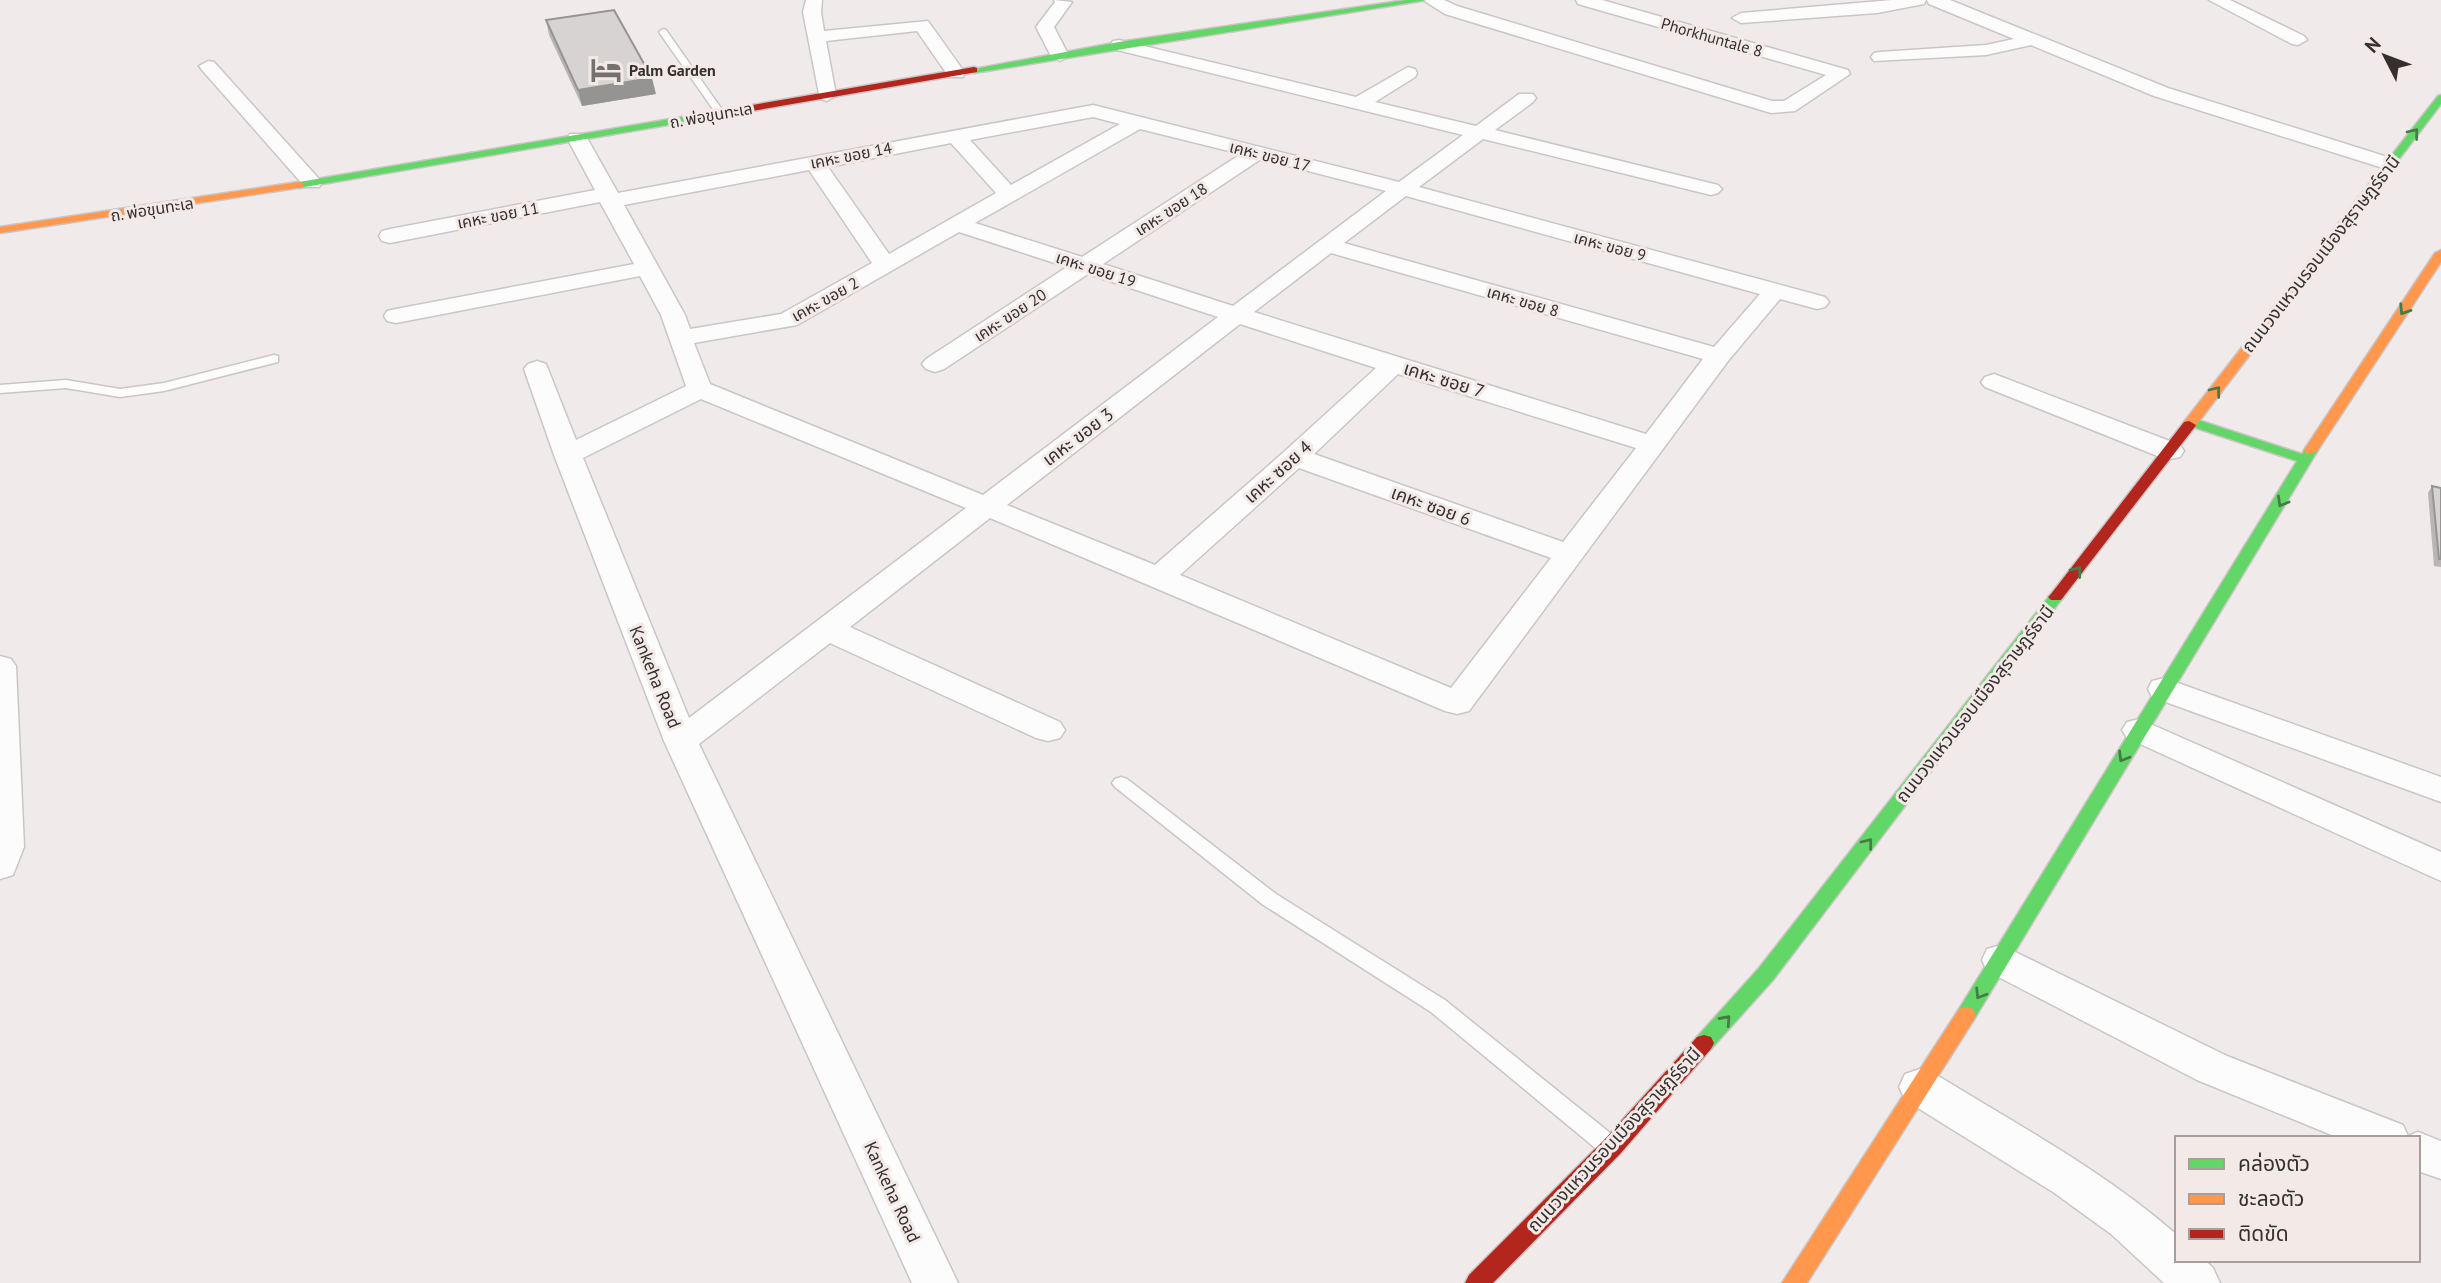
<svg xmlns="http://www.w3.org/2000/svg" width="2441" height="1283" font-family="'PT Sans','Noto Sans Thai',sans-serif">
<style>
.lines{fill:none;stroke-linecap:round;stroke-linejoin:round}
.lane-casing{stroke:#cac6c5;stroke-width:3}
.street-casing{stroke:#cac6c5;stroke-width:3}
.fast-casing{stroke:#cac6c5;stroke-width:3}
.slow-casing{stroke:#cac6c5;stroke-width:3}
.jam-casing{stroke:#cac6c5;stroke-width:3}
.lane{fill:#fdfcfc;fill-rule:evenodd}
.street{fill:#fdfcfc;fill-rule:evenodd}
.fast{fill:#63d668;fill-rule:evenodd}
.slow{fill:#ff974d;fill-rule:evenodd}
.jam{fill:#b3261e;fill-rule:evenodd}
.wall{fill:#b9b5b5}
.shaded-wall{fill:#969493}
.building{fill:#d7d3d2;stroke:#969493;stroke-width:2}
.oneway{stroke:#497b49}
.labels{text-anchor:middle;stroke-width:6;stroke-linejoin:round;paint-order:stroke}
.far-street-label{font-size:16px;fill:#343030;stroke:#f3e9e7}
.far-poi-label{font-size:16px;font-weight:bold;fill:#343030;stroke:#f3e9e7;text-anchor:start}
.street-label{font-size:18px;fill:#343030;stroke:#f3e9e7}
</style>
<rect width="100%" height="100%" fill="#f0ebea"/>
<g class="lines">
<!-- lane casing -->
<g class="lane-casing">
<g id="lane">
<polygon points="663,29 666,30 723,111 723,115 717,115 659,32"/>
<polygon points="274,355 278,356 278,362 164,391 120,397 66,388 0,393 0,385 66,380 120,389 164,383"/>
<polygon points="1121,777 1127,779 1276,894 1445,1000 1615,1137 1618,1144 1615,1151 1607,1153 1599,1151 1431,1012 1262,904 1115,787 1112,783 1115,779"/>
</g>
</g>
<!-- street casing -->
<g class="street-casing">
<g id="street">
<polygon points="806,0 822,0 821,12 824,31 928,21 965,73 963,77 949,77 917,31 826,41 836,95 827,101 820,99 803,12"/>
<polygon points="1054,0 1072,2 1054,27 1069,56 1060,61 1051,56 1036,27 1055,2"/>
<polygon points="1423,0 1444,0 1457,6 1772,101 1784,101 1826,75 1578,4 1576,0 1602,0 1848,70 1850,74 1795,111 1771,113 1445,14"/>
<polygon points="1892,0 1926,0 1924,4 1877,13 1741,23 1732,18 1741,13"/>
<polygon points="1927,0 1950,0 2168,88 2397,160 2400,164 2397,168 2383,168 2154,96 2031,45 1986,55 1874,61 1871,57 1874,53 1880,52 1986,45 2014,39 1929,4"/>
<polygon points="2209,0 2230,0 2304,36 2307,40 2298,45 2292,44"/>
<path d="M1119 40 1356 97 1408 67 1415 69 1417 73 1415 77 1375 102 1476 126 1519 94H1533L1536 98 1533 102 1495 130 1718 185 1722 189 1718 193 1711 195 1483 139 1419 187 1825 297 1829 302 1825 307 1817 309 1780 299 1728 361 1469 711 1457 714 1445 711 990 518 850 627 1060 722 1065 730 1060 738 1048 741 1036 738 830 643 699 744 958 1283H912L664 741 554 455 524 369 528 364 537 361 546 364 576 440 686 386 661 315 640 276 396 323 387 321 384 316 387 311 396 309 634 264 600 202 390 243 382 241 379 236 382 231 390 229 595 190 567 138 570 134H584L587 138 618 193 1093 105 1399 182 1463 135 1113 49 1110 45 1113 41ZM1093 117 1120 124 1011 185 970 140ZM1140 129 1241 154 1082 257 975 223ZM951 143 996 193 889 254 828 167ZM1261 159 1386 191 1233 306 1103 264ZM809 170 872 263 781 314 690 329 685 315 624 205ZM1406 196 1760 294 1714 347 1344 243ZM959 232 1067 267 926 359 922 364 926 369 935 372 944 369 1088 274 1218 317 983 495 710 384 694 343 797 325ZM1331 253 1703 359 1646 434 1254 312ZM1240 324 1376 368 1285 451 1155 565 1007 505ZM1398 374 1636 448 1563 542 1314 454ZM701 399 966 508 689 718 583 458ZM1299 468 1551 558 1451 688 1180 575Z"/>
<polygon points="208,61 214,62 319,179 322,183 319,187 305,187 202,70 199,66"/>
<polygon points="1994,374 2180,445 2184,451 2180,457 2170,459 2160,457 1985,387 1981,382 1985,377"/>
<polygon points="0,656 11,659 16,666 24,847 13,875 0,879"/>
<polygon points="2164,678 2441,777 2441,802 2152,697 2148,689 2152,681"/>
<polygon points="2139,719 2441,852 2441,881 2127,738 2122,730 2127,722"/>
<polygon points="2001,945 2227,1056 2403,1125 2408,1136 2418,1132 2441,1141 2441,1179 2418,1171 2418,1138 2339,1138 2197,1080 1987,971 1982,960 1987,949"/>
<path d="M1920 1069 1935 1074C2018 1125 2104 1171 2177 1235V1260H2205L2213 1268 2220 1283H2164L2111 1234 2053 1192 1905 1100 1899 1087 1905 1074Z"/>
</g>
</g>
<!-- fast casing -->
<g class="fast-casing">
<g id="fast">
<polygon points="1406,0 1427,0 974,73 969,70 1119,42"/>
<polygon points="2441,95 2441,104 2374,192 2366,192 2366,188 2438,96"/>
<polygon points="735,108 740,111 738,113 299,188 294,185 299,182"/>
<polygon points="2192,418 2302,454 2306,447 2311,446 2318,450 1973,1021 1966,1023 1959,1021 1956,1015 1959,1009 2297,461 2187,425 2187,419"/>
<polygon points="2056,592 2064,597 2061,600 1773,980 1711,1049 1704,1051 1697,1049 1694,1043 1697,1037 1759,968 2051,594"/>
</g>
</g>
<!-- slow casing -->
<g class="slow-casing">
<g id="slow">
<polygon points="299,182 303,183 303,187 0,233 0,227"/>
<polygon points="2366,188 2375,190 2194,428 2184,428 2184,422"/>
<polygon points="2441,250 2441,262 2318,450 2311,454 2306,453 2304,450 2435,253"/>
<polygon points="1966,1007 1973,1009 1976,1015 1973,1021 1807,1283 1782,1283 1959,1009"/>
</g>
</g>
<!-- jam casing -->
<g class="jam-casing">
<g id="jam">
<polygon points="974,67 977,68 977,72 735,114 730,111 735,108"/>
<polygon points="2189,421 2196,425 2194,428 2061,600 2051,600 2048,597 2051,594 2184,422"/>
<polygon points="1704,1035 1711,1037 1714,1043 1711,1049 1620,1154 1493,1283 1465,1283 1469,1275 1604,1140 1697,1037"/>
</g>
</g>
<!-- lane -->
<use href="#lane" class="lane"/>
<!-- street -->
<use href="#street" class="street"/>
<!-- fast -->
<use href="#fast" class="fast"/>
<!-- slow -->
<use href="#slow" class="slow"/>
<!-- jam -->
<use href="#jam" class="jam"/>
</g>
<!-- wall -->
<g class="wall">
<polygon points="546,20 656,94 582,106 549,35"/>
<polygon points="2432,486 2441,488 2441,567 2434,566 2428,493"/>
</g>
<!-- shaded-wall -->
<polygon class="shaded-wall" points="652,78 656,94 582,106 578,90"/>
<!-- building -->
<g class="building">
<polygon points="614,10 652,78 578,90 546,20"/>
<polygon points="2432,486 2441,488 2441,559 2439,559"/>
</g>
<!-- one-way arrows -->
<defs><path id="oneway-chevron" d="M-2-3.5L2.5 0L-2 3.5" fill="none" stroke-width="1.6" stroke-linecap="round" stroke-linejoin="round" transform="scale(1.75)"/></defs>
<g class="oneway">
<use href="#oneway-chevron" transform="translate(2414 133) rotate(-52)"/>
<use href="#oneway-chevron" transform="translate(2404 310) rotate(123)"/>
<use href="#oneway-chevron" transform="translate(2216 391) rotate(-52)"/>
<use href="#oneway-chevron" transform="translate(2282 502) rotate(120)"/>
<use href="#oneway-chevron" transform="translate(2077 571) rotate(-52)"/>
<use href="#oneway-chevron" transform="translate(2123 757) rotate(121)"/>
<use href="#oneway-chevron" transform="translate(1868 843) rotate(-52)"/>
<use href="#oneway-chevron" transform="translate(1980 994) rotate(122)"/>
<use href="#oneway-chevron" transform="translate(1726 1020) rotate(-48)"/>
</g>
<!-- icons -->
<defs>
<g id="hotel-bare" transform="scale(2.415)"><path d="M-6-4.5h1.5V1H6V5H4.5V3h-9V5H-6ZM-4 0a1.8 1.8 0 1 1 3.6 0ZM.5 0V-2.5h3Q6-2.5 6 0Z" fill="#767171" stroke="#f3e9e7" stroke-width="2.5" paint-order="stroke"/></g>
</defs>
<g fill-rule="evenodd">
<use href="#hotel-bare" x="606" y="70"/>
</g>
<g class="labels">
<!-- far-street labels -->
<g class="far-street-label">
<text transform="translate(1712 37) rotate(16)" y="6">Phorkhuntale 8</text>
<text transform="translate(711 115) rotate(-10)" y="6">ถ. พ่อขุนทะเล</text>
<text transform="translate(851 155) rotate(-11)" y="6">เคหะ ขอย 14</text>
<text transform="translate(1270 156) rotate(14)" y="6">เคหะ ขอย 17</text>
<text transform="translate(152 209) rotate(-9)" y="6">ถ. พ่อขุนทะเล</text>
<text transform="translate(1171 209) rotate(-33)" y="6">เคหะ ขอย 18</text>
<text transform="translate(498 215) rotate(-11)" y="6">เคหะ ขอย 11</text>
<text transform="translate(1610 246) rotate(15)" y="6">เคหะ ขอย 9</text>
<text transform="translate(1096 269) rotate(18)" y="6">เคหะ ขอย 19</text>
<text transform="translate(825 299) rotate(-29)" y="6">เคหะ ขอย 2</text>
<text transform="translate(1523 301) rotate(16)" y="6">เคหะ ขอย 8</text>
<text transform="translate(1010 315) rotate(-33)" y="6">เคหะ ขอย 20</text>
</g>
<!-- far-poi labels -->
<g class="far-poi-label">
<text x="629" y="76">Palm Garden</text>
</g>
<!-- street labels -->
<g class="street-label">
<text transform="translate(2321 254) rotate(-52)" y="6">ถนนวงแหวนรอบเมืองสุราษฎร์ธานี</text>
<text transform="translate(1444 380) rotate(17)" y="6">เคหะ ซอย 7</text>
<text transform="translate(1078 437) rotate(-37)" y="6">เคหะ ขอย 3</text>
<text transform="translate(1278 472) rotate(-42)" y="6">เคหะ ซอย 4</text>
<text transform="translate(1431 506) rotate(20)" y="6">เคหะ ซอย 6</text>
<text transform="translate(655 677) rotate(68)" y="6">Kankeha Road</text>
<text transform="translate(1975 704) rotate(-52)" y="6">ถนนวงแหวนรอบเมืองสุราษฎร์ธานี</text>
<text transform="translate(1614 1140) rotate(-47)" y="6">ถนนวงแหวนรอบเมืองสุราษฎร์ธานี</text>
<text transform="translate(892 1192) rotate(65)" y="6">Kankeha Road</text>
</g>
</g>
<!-- legend -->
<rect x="2175" y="1136" width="245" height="126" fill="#f3e9e7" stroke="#a79f9e" stroke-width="2"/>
<rect x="2189" y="1159" width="35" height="10" fill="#63d668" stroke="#a79f9e" stroke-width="2"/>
<text x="2238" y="1171" font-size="21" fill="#343030">คล่องตัว</text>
<rect x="2189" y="1194" width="35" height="10" fill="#ff974d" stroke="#a79f9e" stroke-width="2"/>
<text x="2238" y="1206" font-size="21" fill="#343030">ชะลอตัว</text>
<rect x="2189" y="1229" width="35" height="10" fill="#b3261e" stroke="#a79f9e" stroke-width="2"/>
<text x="2238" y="1241" font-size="21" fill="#343030">ติดขัด</text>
<!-- north arrow -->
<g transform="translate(2385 56) rotate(312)" stroke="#f3e9e7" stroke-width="5" paint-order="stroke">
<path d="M0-5L12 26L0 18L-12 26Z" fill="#343030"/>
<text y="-10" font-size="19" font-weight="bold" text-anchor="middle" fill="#343030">N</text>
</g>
</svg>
